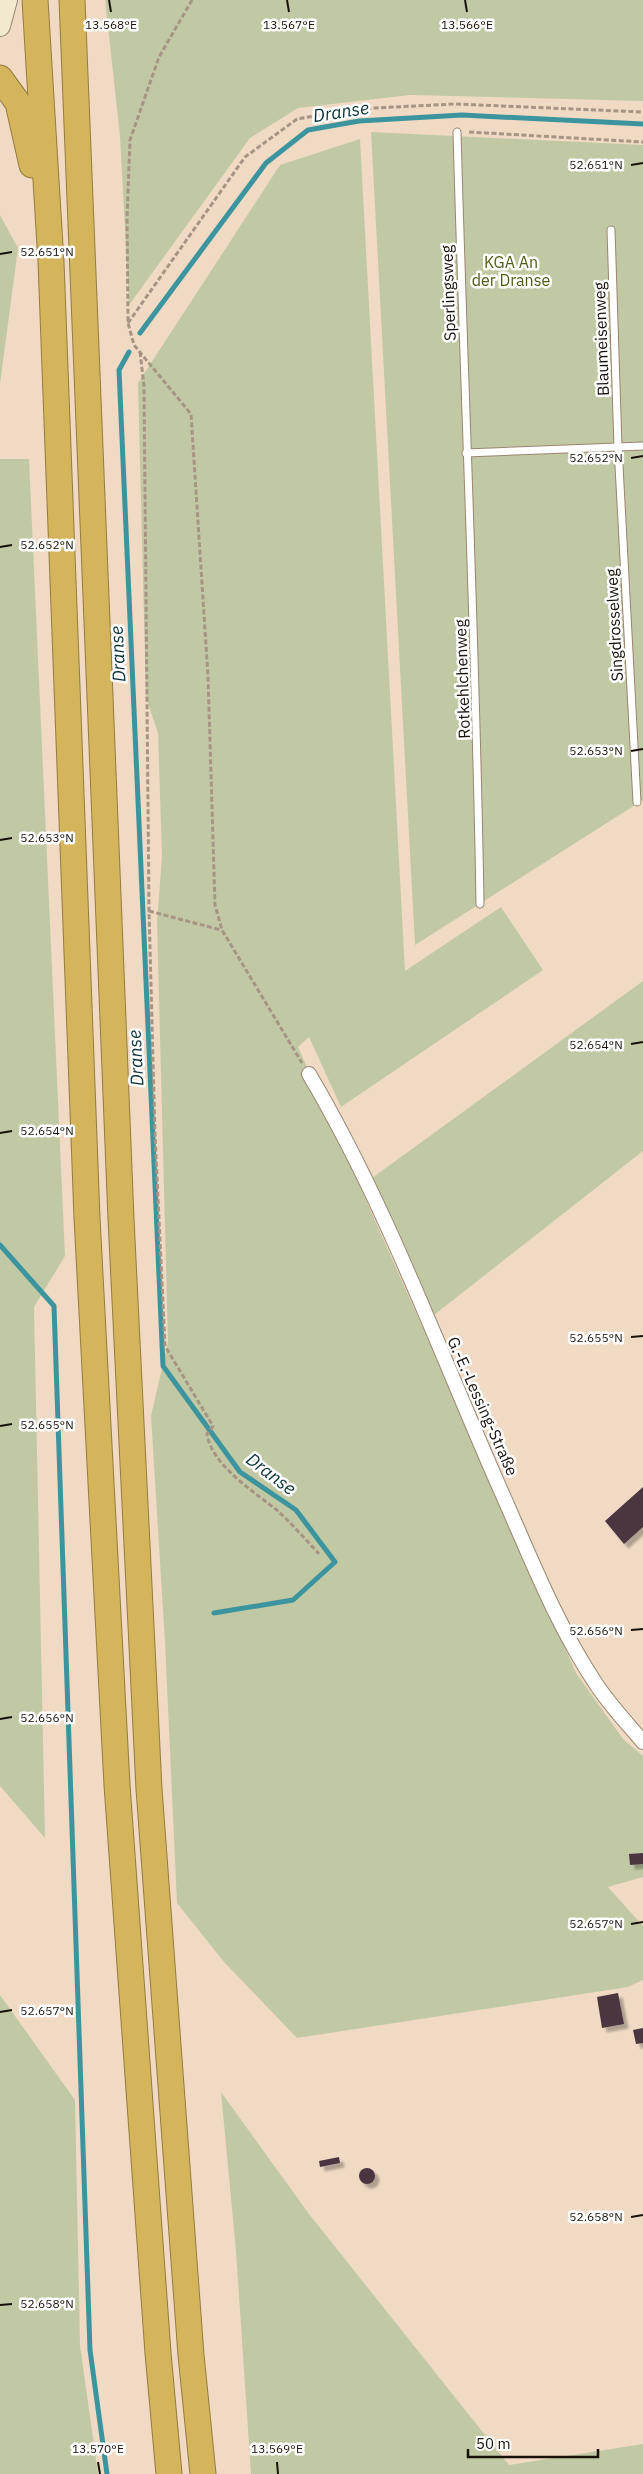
<svg xmlns="http://www.w3.org/2000/svg" width="643" height="2474" font-family="'IBM Plex Sans',sans-serif">
<style>
.green{fill:#c1c9a4}
.lines{fill:none;stroke-linecap:round;stroke-linejoin:round}
.stream{stroke:#3c959e;stroke-width:5}
.building{fill:#4b3440;filter:url(#shadow)}
.service-casing{stroke:#998671;stroke-width:9}
.minor-casing{stroke:#998671;stroke-width:16}
.secondary-casing{stroke:#998671;stroke-width:22}
.motorway-casing{stroke:#937c3f;stroke-width:27}
.path{stroke:#a69584;stroke-width:3;stroke-dasharray:5 2.5;stroke-linecap:butt}
.service{stroke:#fff;stroke-width:7}
.minor{stroke:#fff;stroke-width:14}
.secondary{stroke:#f2e9ce;stroke-width:20}
.motorway{stroke:#d5b55c;stroke-width:25}
.ticks{fill:none;stroke:#19120a;stroke-width:2}
.labels{text-anchor:middle;stroke-width:5;stroke-linejoin:round;paint-order:stroke}
.park-label{font-size:16px;fill:#515b15;stroke:#fff}
.street-label{font-size:16px;fill:#19120a;stroke:#fff}
.water-label{font-size:18px;font-style:italic;fill:#083338;stroke:#fff}
.ticks-label{font-size:12px;text-anchor:middle;fill:#19120a;stroke:#fff;stroke-width:5;stroke-linejoin:round;paint-order:stroke}
</style>
<defs>
<filter id="shadow"><feDropShadow dx="4.5" dy="4.5" stdDeviation="1" flood-color="#0004"/></filter>
</defs>
<rect width="100%" height="100%" fill="#f0dac4"/>
<!-- green -->
<g class="green">
<polygon points="105,0 643,0 643,101 410,95 298,108 250,138 129,305 120,136"/>
<polygon points="371,132 643,145 643,800 415,945"/>
<polygon points="360,139 405,971 501,907 543,970 341,1107 309,1037 298,1047 576,1673 623,1739 643,1756 643,1877 608,1887 643,1926 643,1980 628,1987 297,2038 224,1962 177,1903 165,1642 151,1416 168,1342 157,922 162,857 158,733 146,697 138,383 280,165"/>
<polygon points="0,215 18,248 0,384"/>
<polygon points="0,459 29,459 65,1256 34,1307 45,1838 0,1786"/>
<polygon points="643,981 643,1151 434,1315 372,1178"/>
<polygon points="0,1995 75,2100 80,2345 98,2474 0,2474"/>
<polygon points="221,2092 309,2214 509,2465 643,2444 643,2474 251,2474 236,2251"/>
</g>
<g class="lines">
<!-- stream -->
<g class="stream">
<polyline points="140,333 266,163 308,130 359,121 462,115 643,124"/>
<polyline points="129,352 119,370 163,1366 240,1472 296,1510 335,1562 293,1600 214,1613"/>
<polyline points="0,1245 54,1306 90,2350 107,2474"/>
</g>
</g>
<!-- building -->
<g class="building">
<polygon points="643,1487 643,1527 624,1544 605,1521"/>
<polygon points="643,1853 643,1864 630,1865 629,1854"/>
<polygon points="618,1993 624,2024 602,2028 597,1997"/>
<polygon points="643,2028 643,2043 636,2044 633,2030"/>
<polygon points="339,2157 340,2163 320,2167 319,2161"/>
<circle cx="367" cy="2176" r="8"/>
</g>
<g class="lines">
<!-- service casing -->
<g class="service-casing">
<g id="service">
<path d="M457 132C464 389 476 647 480 904"/>
<polyline points="611,230 618,447 637,802"/>
<polyline points="466,453 643,446"/>
</g>
</g>
<!-- minor casing -->
<g class="minor-casing">
<path id="minor" d="M309 1074C387 1206 439 1351 501 1491 530 1556 556 1624 596 1684 609 1704 627 1723 643 1742"/>
</g>
<!-- secondary casing -->
<g class="secondary-casing">
<polyline id="secondary" points="0,26 7,0"/>
</g>
<!-- motorway casing -->
<g class="motorway-casing">
<g id="motorway">
<polyline points="35,0 51,262 87,1218 117,1785 158,2353 169,2474"/>
<polyline points="72,0 121,1219 149,1789 191,2355 203,2474"/>
<polyline points="0,78 18,103 32,165"/>
</g>
</g>
<!-- path -->
<g class="path">
<polyline points="192,0 159,57 130,140 127,218 128,323 134,345 191,414 208,676 215,905 222,930 302,1063"/>
<polyline points="469,132 643,142"/>
<polyline points="128,323 245,157 297,119 356,109 456,104 643,112"/>
<path d="M140 352 144 386 149 911 155 1134 165 1346 213 1426 207 1434C212 1466 255 1492 279 1512 293 1525 306 1540 319 1554"/>
<polyline points="149,911 221,930"/>
</g>
<!-- service -->
<use href="#service" class="service"/>
<!-- minor -->
<use href="#minor" class="minor"/>
<!-- secondary -->
<use href="#secondary" class="secondary"/>
<!-- motorway -->
<use href="#motorway" class="motorway"/>
</g>
<!-- ticks -->
<path class="ticks" d="M109 0 111 12M287 0 289 12M465 0 467 12M631 165 643 163M0 254 12 252M631 458 643 456M0 547 12 545M631 751 643 749M0 840 12 838M631 1044 643 1042M0 1133 12 1131M631 1337 643 1336M0 1426 12 1424M631 1630 643 1629M0 1719 12 1717M631 1924 643 1922M0 2012 12 2010M631 2217 643 2215M0 2305 12 2304M98 2462 100 2474M277 2462 278 2474"/>
<g class="labels">
<!-- park labels -->
<g class="park-label">
<text x="511" y="268">KGA An<tspan x="511" dy="18">der Dranse</tspan></text>
</g>
<!-- street labels -->
<g class="street-label">
<text transform="translate(448 293) rotate(-92)" y="6">Sperlingsweg</text>
<text transform="translate(601 339) rotate(-92)" y="6">Blaumeisenweg</text>
<text transform="translate(614 625) rotate(-93)" y="6">Singdrosselweg</text>
<text transform="translate(462 679) rotate(-92)" y="6">Rotkehlchenweg</text>
<text transform="translate(483 1406) rotate(66)" y="6">G.-E.-Lessing-Straße</text>
</g>
<!-- water labels -->
<g class="water-label">
<text transform="translate(341 112) rotate(-9)" y="6">Dranse</text>
<text transform="translate(118 654) rotate(-93)" y="6">Dranse</text>
<text transform="translate(136 1058) rotate(-93)" y="6">Dranse</text>
<text transform="translate(271 1474) rotate(37)" y="6">Dranse</text>
</g>
</g>
<g class="ticks-label">
<text x="111" y="29">13.568°E</text>
<text x="289" y="29">13.567°E</text>
<text x="467" y="29">13.566°E</text>
<text x="596" y="169">52.651°N</text>
<text x="47" y="256">52.651°N</text>
<text x="596" y="462">52.652°N</text>
<text x="47" y="549">52.652°N</text>
<text x="596" y="755">52.653°N</text>
<text x="47" y="842">52.653°N</text>
<text x="596" y="1049">52.654°N</text>
<text x="47" y="1135">52.654°N</text>
<text x="596" y="1342">52.655°N</text>
<text x="47" y="1429">52.655°N</text>
<text x="596" y="1635">52.656°N</text>
<text x="47" y="1722">52.656°N</text>
<text x="596" y="1928">52.657°N</text>
<text x="47" y="2015">52.657°N</text>
<text x="596" y="2221">52.658°N</text>
<text x="47" y="2308">52.658°N</text>
<text x="98" y="2453">13.570°E</text>
<text x="277" y="2453">13.569°E</text>
</g>
<!-- scale -->
<path d="M468 2449v8h130v-8" fill="none" stroke="#19120a" stroke-width="2.5"/>
<text x="476" y="2449" font-size="15" fill="#19120a" stroke="#ffffff" stroke-width="4" paint-order="stroke">50 m</text>
</svg>
